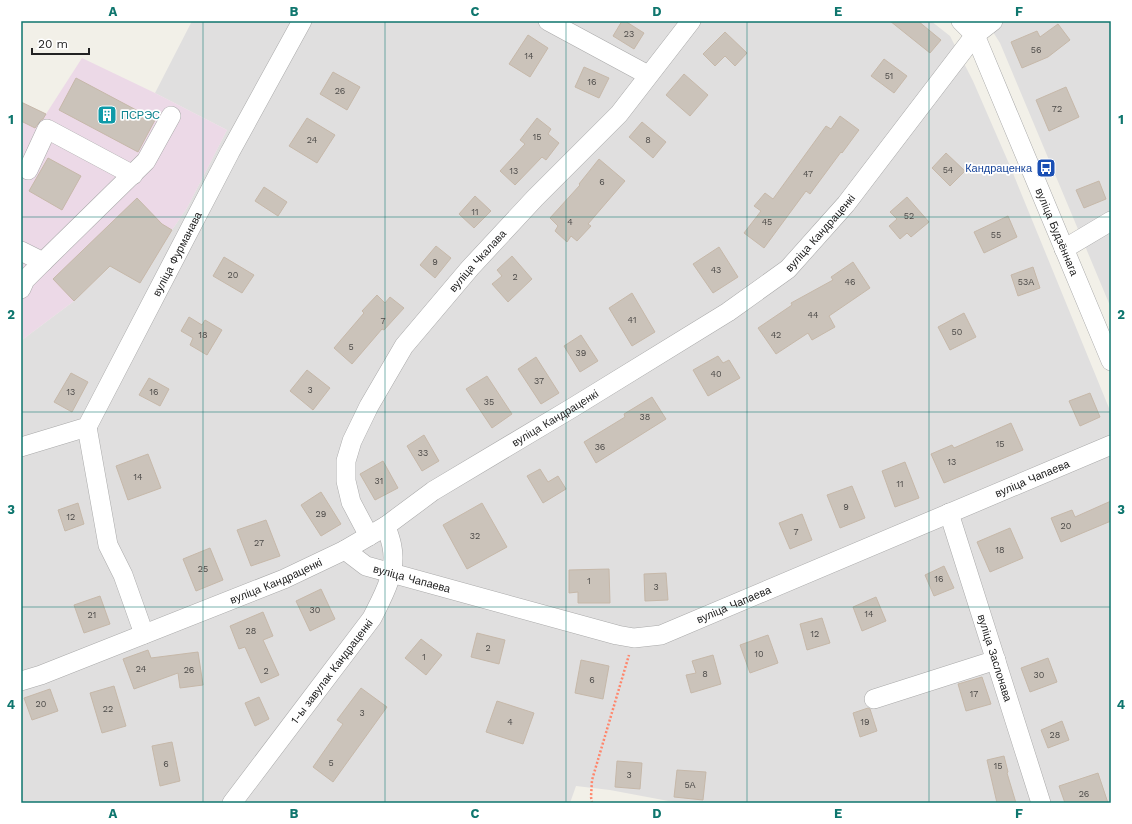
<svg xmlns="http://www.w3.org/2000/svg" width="1132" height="824" font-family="'Work Sans',sans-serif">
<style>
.residential{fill:#e0dfdf}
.industrial{fill:#ecd9e7}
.building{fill:#cbc3ba;stroke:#c6b8a9}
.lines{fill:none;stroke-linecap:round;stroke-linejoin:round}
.minor-casing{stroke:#a9a9a9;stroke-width:20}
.path{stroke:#ff866c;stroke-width:2.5;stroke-dasharray:2 2;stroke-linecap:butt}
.minor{stroke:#fff;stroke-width:19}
.grid{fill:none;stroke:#0f766e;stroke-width:1;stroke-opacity:0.55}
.labels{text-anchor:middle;stroke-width:3.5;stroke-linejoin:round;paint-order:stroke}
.number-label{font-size:9px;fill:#4c4a48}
.culture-label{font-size:11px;fill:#0d838f;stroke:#fff;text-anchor:start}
.transit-label{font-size:11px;fill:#164399;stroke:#fff;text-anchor:end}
.street-label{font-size:11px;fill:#222;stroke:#fff}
.neatline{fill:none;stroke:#0f766e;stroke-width:1.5}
.grid-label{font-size:13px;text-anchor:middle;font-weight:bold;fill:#0f766e}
</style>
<rect width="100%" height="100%" fill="#f2f0e8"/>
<!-- residential -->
<g class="residential">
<polygon points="192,21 931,21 950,36 973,81 1010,166 1111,413 1111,803 679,803 610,790 576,786 570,803 21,803 21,340 22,340 74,301 119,258 172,230 187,208 227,130 155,93"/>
<polygon points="986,21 1111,21 1111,308 1000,43"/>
</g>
<!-- industrial -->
<polygon class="industrial" points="82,58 155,93 227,130 187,208 172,230 140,283 132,278 132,277 118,258 74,301 22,340 21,340 21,102 46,114"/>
<!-- building -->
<g class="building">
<polygon points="622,21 625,21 644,33 634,49 613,36"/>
<polygon points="890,21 918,21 941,40 930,53"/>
<polygon points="1058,24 1070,40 1048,57 1022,68 1011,42 1037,31 1040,37"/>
<polygon points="725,32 747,53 735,66 725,56 715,66 703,54"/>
<polygon points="528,35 548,48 530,77 509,64"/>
<polygon points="884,59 907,76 894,93 871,76"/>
<polygon points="584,67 609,78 599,98 575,87"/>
<polygon points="333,72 360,87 347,110 320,94"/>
<polygon points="684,74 708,95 690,116 666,95"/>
<polygon points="76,78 155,120 138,152 59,110"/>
<polygon points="1066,87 1079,117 1049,131 1036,100"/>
<polygon points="21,102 46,114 43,119 41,120 35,128 21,121"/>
<polygon points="840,116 859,130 842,153 841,152 810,194 806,191 764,248 744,233 761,211 754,206 765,193 773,199 826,126 831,129"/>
<polygon points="307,118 335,135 317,163 289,146"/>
<polygon points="537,118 551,129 548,134 559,143 546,160 542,157 515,185 500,171 525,144 520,140"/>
<polygon points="642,122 666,142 653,158 629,137"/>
<polygon points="946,153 965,171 950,186 932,168"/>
<polygon points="48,158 81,176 62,210 29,191"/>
<polygon points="599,159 625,181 588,224 591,226 577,241 571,236 567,242 555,231 558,226 550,218 580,185 579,184"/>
<polygon points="1099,181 1106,199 1084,208 1076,190"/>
<polygon points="264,187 287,202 278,216 255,201"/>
<polygon points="475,196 491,211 474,228 459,214"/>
<polygon points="907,197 929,222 911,237 907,233 900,239 889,226 897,219 890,212"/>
<polygon points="137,198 162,224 172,230 140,283 110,266 74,301 53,279"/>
<polygon points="1008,216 1017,237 984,253 974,232"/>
<polygon points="436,246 451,258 435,278 420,265"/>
<polygon points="719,247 738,277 713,293 693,264"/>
<polygon points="512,256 532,279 508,302 492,284 502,276 497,270"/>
<polygon points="224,257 254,275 242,293 213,276"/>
<polygon points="853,262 870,288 829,316 835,327 812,340 808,333 776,354 758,328 792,305 791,303 833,280 831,277"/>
<polygon points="1033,267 1040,288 1018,296 1011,275"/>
<polygon points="632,293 655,332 632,346 609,308"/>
<polygon points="377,295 385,303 390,297 404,308 384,330 382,329 352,364 334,348 364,313 362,311"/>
<polygon points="964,313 976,337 950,350 938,327"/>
<polygon points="189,317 202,325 205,320 222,330 207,355 190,345 193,338 181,331"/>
<polygon points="581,335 598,361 580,372 564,346"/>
<polygon points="718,356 723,363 729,360 740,378 708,396 693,370"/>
<polygon points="536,357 559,393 541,404 518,369"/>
<polygon points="307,370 330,388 313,410 290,391"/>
<polygon points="71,373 88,382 72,412 54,402"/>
<polygon points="487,376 512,414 492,428 466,389"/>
<polygon points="149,378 169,389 160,406 139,395"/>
<polygon points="1090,393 1100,417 1080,426 1069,401"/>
<polygon points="652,397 666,419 596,463 584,442 625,417 624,414"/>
<polygon points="1011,423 1023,450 944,483 931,454 952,445 954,448"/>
<polygon points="424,435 439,461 422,471 407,446"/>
<polygon points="148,454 161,488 128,500 116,466"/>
<polygon points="383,461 398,488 375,500 360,474"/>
<polygon points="905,462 919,498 895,507 882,471"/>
<polygon points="540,469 548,482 558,476 566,489 543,503 527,476"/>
<polygon points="852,486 865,518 840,528 827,495"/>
<polygon points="321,492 341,524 321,536 301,505"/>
<polygon points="1111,501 1111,521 1061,542 1051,518 1072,510 1075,517"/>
<polygon points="78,503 84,524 65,531 58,510"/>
<polygon points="482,503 507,547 467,569 443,525"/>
<polygon points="802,514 812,540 790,549 779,523"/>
<polygon points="266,520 280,556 251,566 237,530"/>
<polygon points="1010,528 1023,558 990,572 977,542"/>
<polygon points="210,548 223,580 196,591 183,559"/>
<polygon points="944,566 954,588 934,596 925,575"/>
<polygon points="609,569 610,603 578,603 578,592 569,593 569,570"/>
<polygon points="666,573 668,600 645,601 644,574"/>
<polygon points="321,589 335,619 310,631 296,601"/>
<polygon points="100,596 110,624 84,633 74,605"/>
<polygon points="876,597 886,621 862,631 853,607"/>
<polygon points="263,612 273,636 263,640 279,675 261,683 245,647 239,649 230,626"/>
<polygon points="822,618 830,643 807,650 800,624"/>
<polygon points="477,633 505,640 499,664 471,657"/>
<polygon points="768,635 778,663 750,673 740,645"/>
<polygon points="421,639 442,655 426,675 405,658"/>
<polygon points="148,650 151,658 198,652 203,685 180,688 178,673 134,689 123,659"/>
<polygon points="713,655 721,684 691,693 686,675 696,673 692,661"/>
<polygon points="1048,658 1057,682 1030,692 1021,668"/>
<polygon points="581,660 609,666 603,699 575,693"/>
<polygon points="982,677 991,704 966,711 958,684"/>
<polygon points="114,686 126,726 102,733 90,693"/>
<polygon points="361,688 387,707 333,782 313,767 343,724 337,720"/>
<polygon points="50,689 58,711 32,720 24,698"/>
<polygon points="259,697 269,719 255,726 245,703"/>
<polygon points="497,701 534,713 523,744 486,732"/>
<polygon points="868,708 870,709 877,731 860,737 853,713"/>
<polygon points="1062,721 1069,740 1048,748 1041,730"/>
<polygon points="172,742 180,781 160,786 152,746"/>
<polygon points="1004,756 1008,772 1007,773 1016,803 997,803 987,760"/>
<polygon points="617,761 642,763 640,789 615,787"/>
<polygon points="677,770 706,772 703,800 674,797"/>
<polygon points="1098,773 1108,803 1065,803 1059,786"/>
</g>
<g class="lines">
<!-- minor casing -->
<g class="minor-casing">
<g id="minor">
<polyline points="548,21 648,75"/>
<path id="s1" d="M961 21 975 35 1111 361"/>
<polyline points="28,170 47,129 133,175"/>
<polyline points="1064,249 1111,221"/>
<polyline points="21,251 43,262 146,161 171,116"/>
<polyline points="21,289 25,280 43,262"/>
<polyline points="87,427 108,545 123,575 144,634"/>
<path id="s2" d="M21 447 87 427 230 152 302 21"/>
<path id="s3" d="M949 513 1041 803"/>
<path id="s4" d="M369 536 351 502 346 481V461L352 441 369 406 404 346 470 268 535 198 619 114 691 21"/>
<path id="s5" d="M345 550 366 566 617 635 634 638 661 635 1111 445"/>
<path id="s6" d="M21 681 41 675 284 579 345 550 386 526 433 491 572 408 728 312 788 269 846 204 975 35 993 21"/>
<polyline points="874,699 996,660"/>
<path id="s7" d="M232 803 372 618C383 596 397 572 392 547 391 540 388 533 386 526"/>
</g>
</g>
<!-- path -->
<polyline class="path" points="592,803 591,797 592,780 629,655"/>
<!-- minor -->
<use href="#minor" class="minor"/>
</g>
<!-- grid -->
<path class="grid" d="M203 21V803M385 21V803M566 21V803M747 21V803M929 21V803M21 217H1111M21 412H1111M21 607H1111"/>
<!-- icons -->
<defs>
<g id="building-square" transform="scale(1)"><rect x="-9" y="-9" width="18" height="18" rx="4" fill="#0f9aa8" stroke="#fff"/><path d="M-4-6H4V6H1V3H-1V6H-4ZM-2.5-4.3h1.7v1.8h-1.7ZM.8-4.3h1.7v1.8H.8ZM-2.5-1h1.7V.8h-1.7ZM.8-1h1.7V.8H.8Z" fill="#fff"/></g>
<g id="bus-square" transform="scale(1)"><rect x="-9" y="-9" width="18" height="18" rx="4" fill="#1a4fb4" stroke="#fff"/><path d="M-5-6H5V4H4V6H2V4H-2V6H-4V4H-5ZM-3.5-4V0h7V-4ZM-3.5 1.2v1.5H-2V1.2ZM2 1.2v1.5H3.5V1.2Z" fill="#fff"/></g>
</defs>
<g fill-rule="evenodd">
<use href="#building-square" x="107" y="115"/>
<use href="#bus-square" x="1046" y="168"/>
</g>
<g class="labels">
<!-- number labels -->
<g class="number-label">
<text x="629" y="37">23</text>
<text x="1036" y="53">56</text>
<text x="529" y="59">14</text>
<text x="889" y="79">51</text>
<text x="592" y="85">16</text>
<text x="340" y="94">26</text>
<text x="1057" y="112">72</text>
<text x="537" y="140">15</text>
<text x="312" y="143">24</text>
<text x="648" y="143">8</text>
<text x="948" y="173">54</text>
<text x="514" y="174">13</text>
<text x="808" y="177">47</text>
<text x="602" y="185">6</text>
<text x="475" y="215">11</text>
<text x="909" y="219">52</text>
<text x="570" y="225">4</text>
<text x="767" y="225">45</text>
<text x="996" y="238">55</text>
<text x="435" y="265">9</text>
<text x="716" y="273">43</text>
<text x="233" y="278">20</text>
<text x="515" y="280">2</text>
<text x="850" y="285">46</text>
<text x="1026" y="285">53А</text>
<text x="813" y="318">44</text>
<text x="632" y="323">41</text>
<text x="383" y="324">7</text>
<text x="957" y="335">50</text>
<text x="203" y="338">18</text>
<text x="776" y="338">42</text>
<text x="351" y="350">5</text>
<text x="581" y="356">39</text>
<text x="716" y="377">40</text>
<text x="539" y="384">37</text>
<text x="310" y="393">3</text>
<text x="71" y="395">13</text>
<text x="154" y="395">16</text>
<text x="489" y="405">35</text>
<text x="645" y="420">38</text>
<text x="1000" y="447">15</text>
<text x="600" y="450">36</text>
<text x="423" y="456">33</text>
<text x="952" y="465">13</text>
<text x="138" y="480">14</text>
<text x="379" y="484">31</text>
<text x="900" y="487">11</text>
<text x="846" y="510">9</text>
<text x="321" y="517">29</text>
<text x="71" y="520">12</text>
<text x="1066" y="529">20</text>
<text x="796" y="535">7</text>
<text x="475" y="539">32</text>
<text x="259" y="546">27</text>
<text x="1000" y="553">18</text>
<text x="203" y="572">25</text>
<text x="939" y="582">16</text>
<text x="589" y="584">1</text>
<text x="656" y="590">3</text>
<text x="315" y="613">30</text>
<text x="869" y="617">14</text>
<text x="92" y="618">21</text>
<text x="251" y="634">28</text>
<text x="815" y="637">12</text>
<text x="488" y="651">2</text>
<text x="759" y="657">10</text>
<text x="424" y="660">1</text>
<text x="141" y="672">24</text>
<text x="189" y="673">26</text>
<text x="266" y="674">2</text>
<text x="705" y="677">8</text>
<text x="1039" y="678">30</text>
<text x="592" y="683">6</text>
<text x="974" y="697">17</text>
<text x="41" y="707">20</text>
<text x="108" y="712">22</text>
<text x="362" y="716">3</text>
<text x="510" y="725">4</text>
<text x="865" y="725">19</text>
<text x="1055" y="738">28</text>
<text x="331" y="766">5</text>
<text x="166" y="767">6</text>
<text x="998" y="769">15</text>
<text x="629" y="778">3</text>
<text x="690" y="788">5А</text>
<text x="1084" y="797">26</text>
</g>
<!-- culture labels -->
<g class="culture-label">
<text x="121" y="119">ПСРЭС</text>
</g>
<!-- transit labels -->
<g class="transit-label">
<text x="1032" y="172">Кандраценка</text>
</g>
<!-- street labels -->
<g class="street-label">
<text dy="4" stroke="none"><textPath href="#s6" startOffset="923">вуліца Кандраценкі</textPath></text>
<text dy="4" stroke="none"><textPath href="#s1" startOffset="233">вуліца Будзённага</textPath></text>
<text dy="4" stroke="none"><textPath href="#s2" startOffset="264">вуліца Фурманава</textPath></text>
<text dy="4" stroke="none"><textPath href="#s4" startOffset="322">вуліца Чкалава</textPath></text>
<text dy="4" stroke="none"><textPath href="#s6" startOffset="598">вуліца Кандраценкі</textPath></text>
<text dy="4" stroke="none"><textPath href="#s5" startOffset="734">вуліца Чапаева</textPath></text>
<text dy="4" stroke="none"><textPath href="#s5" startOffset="74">вуліца Чапаева</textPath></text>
<text dy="4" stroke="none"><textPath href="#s6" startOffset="274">вуліца Кандраценкі</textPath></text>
<text dy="4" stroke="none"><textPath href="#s5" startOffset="410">вуліца Чапаева</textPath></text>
<text dy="4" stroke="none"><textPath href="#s3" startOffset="152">вуліца Заслонава</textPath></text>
<text dy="4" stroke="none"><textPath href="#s7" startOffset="165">1-ы завулак Кандраценкі</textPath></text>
</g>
</g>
<!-- border -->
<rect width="1132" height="824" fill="none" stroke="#ffffff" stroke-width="44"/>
<!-- scale -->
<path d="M32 48v6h57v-6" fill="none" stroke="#222222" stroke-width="2"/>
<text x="38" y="48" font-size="12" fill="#222222" stroke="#ffffff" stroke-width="3" paint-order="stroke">20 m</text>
<rect x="22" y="22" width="1088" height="780" class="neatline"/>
<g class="grid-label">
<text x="113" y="16">A</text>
<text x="294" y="16">B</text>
<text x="475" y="16">C</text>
<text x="657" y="16">D</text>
<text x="838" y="16">E</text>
<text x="1019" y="16">F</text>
<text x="11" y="124">1</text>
<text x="1121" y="124">1</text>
<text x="11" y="319">2</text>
<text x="1121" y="319">2</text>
<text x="11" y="514">3</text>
<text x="1121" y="514">3</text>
<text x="11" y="709">4</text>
<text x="1121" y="709">4</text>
<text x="113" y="818">A</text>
<text x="294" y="818">B</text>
<text x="475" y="818">C</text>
<text x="657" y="818">D</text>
<text x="838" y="818">E</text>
<text x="1019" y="818">F</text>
</g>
</svg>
